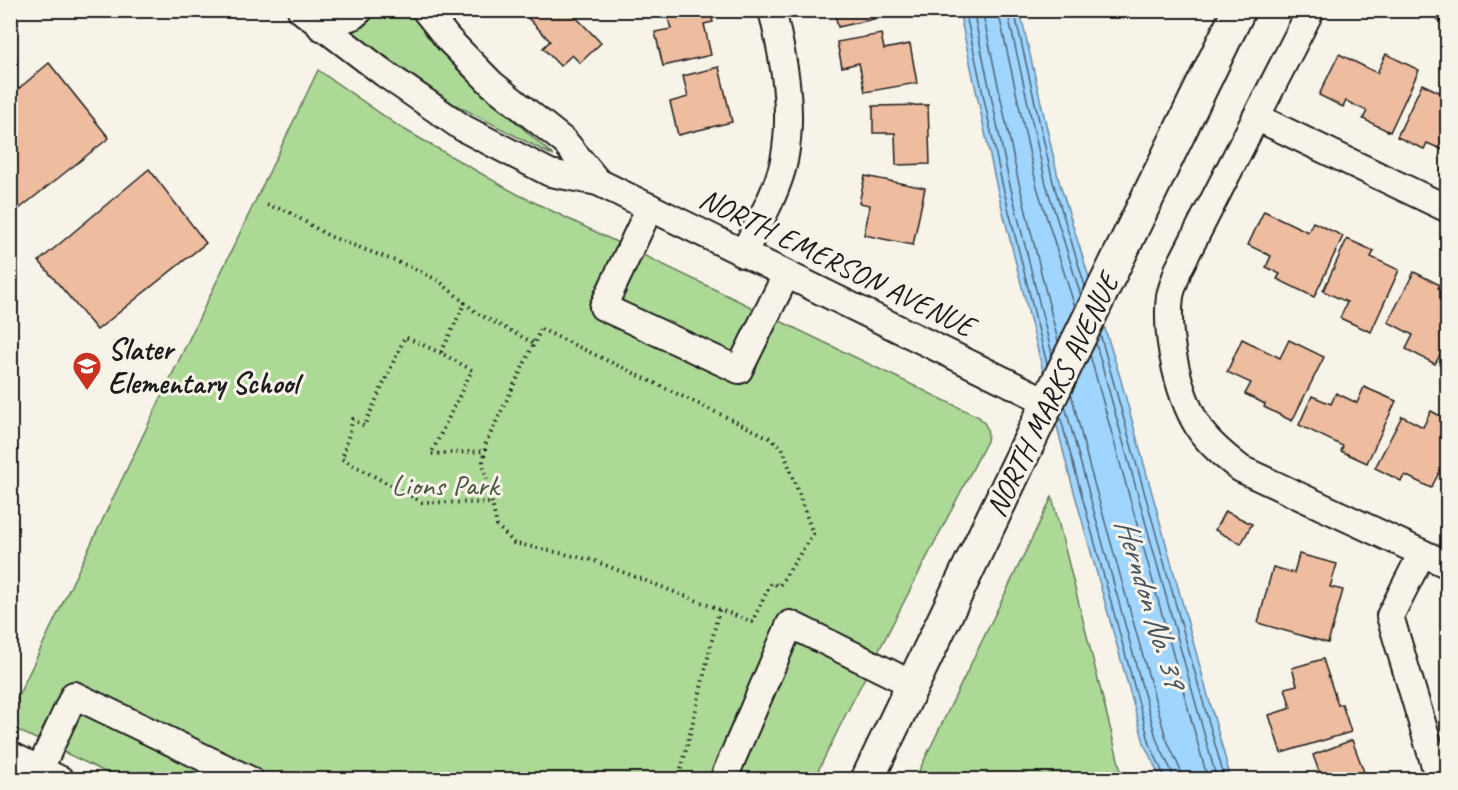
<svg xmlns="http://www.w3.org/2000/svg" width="1458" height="790" font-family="Caveat,sans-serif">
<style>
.green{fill:#add997;stroke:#647a5a;stroke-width:1.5}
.water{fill:#9fd5fe;stroke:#6b8ba4;stroke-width:1.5}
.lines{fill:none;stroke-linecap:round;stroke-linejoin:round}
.shore{stroke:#506676;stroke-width:1.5}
.building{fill:#eebc9f;stroke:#1c1c1c;stroke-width:1.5}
.minor-casing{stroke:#1c1c1c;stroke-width:30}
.major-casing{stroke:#1c1c1c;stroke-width:36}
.path{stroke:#1c1c1c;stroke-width:4;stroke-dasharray:1.5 4.5;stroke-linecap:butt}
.minor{stroke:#f7f3e8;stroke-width:26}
.major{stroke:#f7f3e8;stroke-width:32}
.labels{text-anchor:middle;stroke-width:6;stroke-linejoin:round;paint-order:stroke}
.street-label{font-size:30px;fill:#1c1c1c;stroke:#f7f3e8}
.poi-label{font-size:30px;font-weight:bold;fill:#1c1c1c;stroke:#f7f3e8;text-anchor:start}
.park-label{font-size:30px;fill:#485541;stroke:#f7f3e8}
.water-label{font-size:32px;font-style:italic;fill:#435460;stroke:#f7f3e8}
</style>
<rect width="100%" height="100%" fill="#f7f3e8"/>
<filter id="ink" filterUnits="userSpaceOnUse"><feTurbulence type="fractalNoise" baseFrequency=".0167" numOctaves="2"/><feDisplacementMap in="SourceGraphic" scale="12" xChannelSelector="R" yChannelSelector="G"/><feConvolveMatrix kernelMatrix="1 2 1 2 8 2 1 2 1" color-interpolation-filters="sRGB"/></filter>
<g filter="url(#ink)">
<!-- green -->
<g class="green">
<polygon points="325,11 409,11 464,76 554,156 454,104 349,31"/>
<path d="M318 70 400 127 517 194 979 417C987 425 989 430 987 441L845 716 814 779H120L11 727 10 713Z"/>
<polygon points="1052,497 1123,779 915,779"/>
</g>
<!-- water -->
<polygon class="water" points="959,11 1020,11 1059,181 1120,377 1231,779 1161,779 1145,746 1068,470 996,184"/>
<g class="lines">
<!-- shore -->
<g class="shore">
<polyline points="965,10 1002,183 1047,364"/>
<polyline points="973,10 1009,181 1052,354"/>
<polyline points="982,10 1018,179 1058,341"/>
<polyline points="998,10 1037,187 1075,307"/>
<polyline points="1007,10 1046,184 1081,296"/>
<polyline points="1014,10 1053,182 1085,286"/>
<polyline points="1100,334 1225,780"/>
<polyline points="1096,344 1217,780"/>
<polyline points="1090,355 1208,780"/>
<polyline points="1071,393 1089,465 1166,738 1180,769 1182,780"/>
<polyline points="1065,406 1157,741 1172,772 1173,780"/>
<polyline points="1060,416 1150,744 1166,780"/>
</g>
</g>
<!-- building -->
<g class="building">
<polygon points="537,10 569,10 601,43 580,63 572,55 560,66 543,48 550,41 528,18"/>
<polygon points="666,10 710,10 713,22 704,24 711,55 663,66 655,32 671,29"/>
<polygon points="834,10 872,10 874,19 838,27"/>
<polygon points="1423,10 1448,10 1447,24 1425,13"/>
<polygon points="881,34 884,49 910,44 917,83 865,92 859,63 842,67 837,42"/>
<polygon points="1339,54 1377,73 1386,54 1419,70 1390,132 1363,119 1367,111 1346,101 1343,107 1319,95"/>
<polygon points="49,63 109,138 10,216 10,96"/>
<polygon points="719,67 732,122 678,135 670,102 688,97 683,76"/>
<polygon points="1422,84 1445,95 1448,90 1448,152 1427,143 1424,149 1397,137"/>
<polygon points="928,105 930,164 896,165 895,133 873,133 873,106"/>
<polygon points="149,169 206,243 97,330 39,261"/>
<polygon points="865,176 925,188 913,245 864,235 870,205 859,203"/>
<polygon points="1264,211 1308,232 1313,222 1343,236 1314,297 1277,279 1280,274 1266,267 1271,256 1248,245"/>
<polygon points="1347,239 1374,251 1371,257 1399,270 1371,332 1340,318 1347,302 1323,291"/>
<polygon points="1414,272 1440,285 1438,288 1448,294 1448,340 1435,364 1406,349 1413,335 1388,322"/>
<polygon points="1242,339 1280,358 1289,340 1324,357 1292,421 1264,407 1265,404 1245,394 1251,383 1227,372"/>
<polygon points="1364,387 1396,401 1367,463 1341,451 1343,446 1299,425 1312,396 1331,404 1336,393 1357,403"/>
<polygon points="1431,411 1448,420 1448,456 1431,488 1405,475 1401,481 1375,468 1402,416 1423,427"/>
<polygon points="1225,511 1252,524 1241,544 1215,530"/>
<polygon points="1299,554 1337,564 1330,587 1343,590 1328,643 1258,623 1273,567 1294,573"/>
<polygon points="1323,659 1338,705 1342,704 1351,732 1281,753 1269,715 1291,708 1285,688 1297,685 1292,668"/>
<polygon points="1352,740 1367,780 1322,780 1313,755"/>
</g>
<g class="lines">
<!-- minor casing -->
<g class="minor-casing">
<g id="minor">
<polyline points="301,10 385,74 463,128 550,173 598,182 1048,402"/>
<polyline points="425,10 448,39 492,84 565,142 598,182"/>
<path d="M1311 10 1178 270C1176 278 1172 287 1170 296 1165 337 1179 401 1203 434 1214 448 1227 458 1241 469L1448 565"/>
<polyline points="321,27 353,16 360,10"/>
<polyline points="1256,117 1448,209"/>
<polyline points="650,207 603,307 739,370 786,275"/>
<path d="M743 254C758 224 777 193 784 161 794 110 784 60 772 10"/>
<polyline points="1422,553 1390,616 1435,766 1441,780"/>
<polyline points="10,755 61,780"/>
<polyline points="40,769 74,695 250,780"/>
<polyline points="723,780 790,624 912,684"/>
</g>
</g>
<!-- major casing -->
<g class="major-casing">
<polyline id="major" points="867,780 1048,402 1239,10"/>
</g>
<!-- path -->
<g class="path">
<polyline points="267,205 287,211 329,236 411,267 439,281 478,314 534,343"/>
<polyline points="465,302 441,353 472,370 431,454 485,451"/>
<polygon points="541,329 770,438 782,447 813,534 779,586 771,583 752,622 592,560 514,543 497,526 483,462 486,443"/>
<polyline points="441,353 405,337 364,426 353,419 342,459 422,502 492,503"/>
<polyline points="676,780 682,766 697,705 719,610"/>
</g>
<!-- minor -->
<use href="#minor" class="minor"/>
<!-- major -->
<use href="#major" class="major"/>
</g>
</g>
<!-- icons -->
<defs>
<g id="school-pin" transform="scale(1.5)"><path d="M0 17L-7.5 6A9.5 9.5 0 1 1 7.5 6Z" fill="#c8321e" stroke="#f7f3e8"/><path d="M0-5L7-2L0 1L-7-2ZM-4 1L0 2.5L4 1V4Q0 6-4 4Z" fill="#fff"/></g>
</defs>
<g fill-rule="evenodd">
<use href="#school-pin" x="87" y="366"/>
</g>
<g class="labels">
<!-- street labels -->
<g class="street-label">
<text transform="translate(837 262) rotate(26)" y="10">NORTH EMERSON AVENUE</text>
<text transform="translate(1052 395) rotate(-64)" y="10">NORTH MARKS AVENUE</text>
</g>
<!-- poi labels -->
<g class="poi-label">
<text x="108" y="359">Slater<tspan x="108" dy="34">Elementary School</tspan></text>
</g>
<!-- park labels -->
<g class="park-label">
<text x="445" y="495">Lions Park</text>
</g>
<!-- water labels -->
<g class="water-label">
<text transform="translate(1151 602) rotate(73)" y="11">Herndon No. 39</text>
</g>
</g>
<!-- margin -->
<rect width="1458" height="790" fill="none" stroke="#f7f3e8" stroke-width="36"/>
<rect x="18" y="18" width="1422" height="754" fill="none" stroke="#1c1c1c" stroke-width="2" filter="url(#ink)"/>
</svg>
